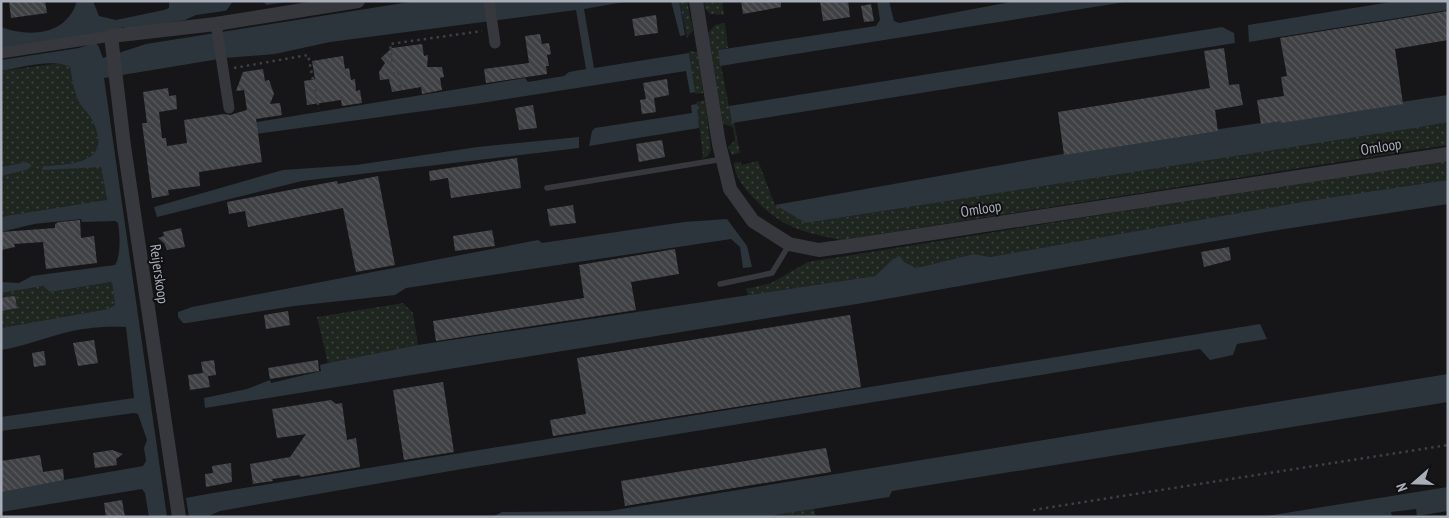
<svg xmlns="http://www.w3.org/2000/svg" width="1449" height="518" font-family="'PT Sans Narrow',sans-serif">
<style>
.grass{fill:url(#grass-dots)}
.water{fill:#2c353c}
.pier{fill:#161618}
.building{fill:url(#building-back-hatch)}
.lines{fill:none;stroke-linecap:round;stroke-linejoin:round}
.path{stroke:#3d3f44;stroke-width:2.5;stroke-dasharray:2.5 4;stroke-linecap:butt}
.service{stroke:#37383d;stroke-width:5.5}
.minor{stroke:#37383d;stroke-width:11}
.tertiary{stroke:#37383d;stroke-width:14}
.labels{text-anchor:middle;stroke-width:4;stroke-linejoin:round;paint-order:stroke}
.street-label{font-size:15px;fill:#a8adb8;stroke:#111113}
</style>
<defs>
<pattern id="grass-dots" width="8" height="8" patternUnits="userSpaceOnUse" patternTransform="scale(1.25)"><rect width="8" height="8" fill="#1e261f"/><path d="M2 2h.1M6 6h.1" fill="none" stroke="#3c433d" stroke-width="1.8" stroke-linecap="round"/></pattern>
<pattern id="building-back-hatch" width="6" height="6" patternUnits="userSpaceOnUse" patternTransform="scale(1.25)"><rect width="6" height="6" fill="#404145"/><path d="M-1 5l2 2M0 0l6 6M5-1l2 2" fill="none" stroke="#595a5e"/></pattern>
</defs>
<rect width="100%" height="100%" fill="#161618"/>
<!-- grass -->
<g class="grass">
<polygon points="679,1 687,1 693,30 687,38"/>
<polygon points="704,1 722,1 724,15 710,14 705,9"/>
<polygon points="725,23 728,48 718,50 732,122 734,122 740,153 732,155 728,147 735,140 733,127 723,124 708,33 715,25"/>
<polygon points="689,51 697,52 703,93 695,94"/>
<path d="M53 64H63L70 67C72 79 74 93 80 104 84 110 89 114 92 120 114 163 73 164 43 166L101 167 107 201 1 218V176L27 170 26 162 1 167V71Z"/>
<polygon points="705,100 711,150 708,156 701,159 703,156 696,102"/>
<path d="M1448 122V145L841 240C798 231 780 227 750 194 743 187 734 174 734 163L741 162 742 165 758 161 775 205 807 223Z"/>
<polygon points="1448,159 1448,180 990,257 974,254 916,268 893,259 875,276 748,295 746,289 771,283 808,262"/>
<polygon points="113,282 115,305 108,309 1,328 1,293 44,286 50,292"/>
<polygon points="403,303 413,313 418,345 328,363 317,317"/>
<polygon points="814,509 816,517 763,517"/>
</g>
<!-- water -->
<g class="water">
<path d="M77 1H93L99 16 116 20 164 10 169 8V1H294L196 15 185 20 128 29 123 27 112 31 1 49V27C30 38 67 35 77 1Z"/>
<path d="M416 1H630L584 9 594 68 689 53 695 92 690 93 686 71 475 104 204 141 239 125 525 78 528 82 564 76 569 72 586 69 576 10 330 42 275 54 225 58 104 78 167 517H149L145 493 142 489 1 512V491L143 466 146 461 144 448 147 440 138 414 134 413 1 431V417L134 398 126 327C103 326 79 328 57 335 38 340 21 347 1 350V328L108 309 115 305 112 282 50 292 43 286 1 293V282L19 283 32 276 115 265C121 256 120 234 118 223L115 221 82 222 81 219 34 224 1 232V218L6 216 107 200 101 167 42 170 43 166C73 164 114 163 92 120 89 114 84 110 80 104 74 93 72 79 70 67 51 58 21 68 1 71V60L79 48 94 43 98 45 103 58 146 44Z"/>
<polygon points="671,1 679,1 685,35 680,36"/>
<polygon points="877,1 889,1 894,21 899,23 1016,1 1132,1 720,66 718,50 876,26 880,20"/>
<polygon points="1397,1 1448,1 1448,10 1249,42 1248,25"/>
<polygon points="1222,27 1234,33 1235,43 732,123 729,106"/>
<polygon points="1448,95 1448,122 1414,128 806,223 775,205 1119,144"/>
<polygon points="697,104 699,128 589,146 592,131 595,128 692,113 691,105"/>
<polygon points="579,137 579,148 302,181 157,217 154,207 283,170 356,165 478,147"/>
<polygon points="26,162 32,165 27,170 1,176 1,167"/>
<polygon points="1448,180 1448,204 1278,230 863,303 205,408 204,398 247,389 270,380 271,383 321,371 320,365 328,363 418,345 875,276 893,259 900,256 904,262 916,268 974,254 990,257 1302,202"/>
<polygon points="727,219 747,246 752,267 743,268 740,247 731,239 406,288 395,295 294,306 187,323 183,323 178,317 178,312 192,307 538,240 542,243 684,222"/>
<polygon points="1260,324 1267,339 1237,344 1233,355 1210,360 1200,349 462,469 220,511 206,517 189,517 186,498 207,494"/>
<polygon points="1448,374 1448,402 892,491 889,497 763,517 492,517 502,512 609,511"/>
<polygon points="1448,487 1448,511 1417,516 1416,509 1391,512 1392,517 1260,517"/>
</g>
<!-- pier -->
<polygon class="pier" points="233,1 262,1 269,7 224,14"/>
<!-- building -->
<g class="building">
<polygon points="9,1 45,1 47,13 11,18"/>
<polygon points="741,1 781,1 781,7 743,14"/>
<polygon points="820,1 848,1 850,17 823,21"/>
<polygon points="871,4 874,21 864,22 861,6"/>
<polygon points="1448,11 1448,40 1395,49 1403,104 1281,123 1281,121 1261,124 1257,100 1284,96 1281,77 1287,76 1280,38"/>
<polygon points="656,15 658,33 635,36 632,19"/>
<polygon points="540,34 542,44 549,43 551,54 547,55 549,66 546,66 547,74 486,83 484,69 529,63 525,36"/>
<polygon points="422,44 424,56 428,55 427,67 442,67 444,77 440,78 442,90 422,94 421,87 392,92 389,79 380,80 379,72 385,63 381,58 392,48"/>
<polygon points="1224,48 1229,85 1239,84 1243,105 1215,110 1218,131 1064,155 1058,112 1210,88 1204,51"/>
<polygon points="343,56 345,69 349,68 351,80 355,79 356,91 360,90 362,103 342,106 341,100 307,105 304,81 315,79 312,61"/>
<polygon points="263,69 265,81 269,80 274,94 270,104 280,103 282,115 256,119 262,162 199,172 200,186 168,190 169,195 152,198 142,123 147,123 143,92 168,88 169,96 176,95 177,109 159,112 162,138 166,138 167,146 187,143 184,120 224,114 230,115 247,110 244,90 236,91 243,72"/>
<polygon points="667,79 669,95 654,98 656,112 642,114 640,100 646,99 643,83"/>
<polygon points="533,105 537,128 519,130 515,108"/>
<polygon points="662,140 665,157 639,162 636,144"/>
<polygon points="517,158 521,188 451,198 448,178 430,181 429,171"/>
<polygon points="378,176 395,265 356,272 343,208 248,227 245,211 229,214 227,202 337,181 338,184"/>
<polygon points="573,205 576,223 550,226 547,209"/>
<polygon points="80,220 81,238 94,236 97,263 46,269 43,242 14,244 15,247 1,250 1,232 55,228 55,224 59,222"/>
<polygon points="181,228 185,247 167,250 164,243 158,238 164,236 163,232"/>
<polygon points="492,230 495,246 455,251 453,236"/>
<polygon points="1229,247 1231,260 1204,267 1201,252"/>
<polygon points="675,249 679,274 631,282 636,310 436,341 433,321 584,298 579,265"/>
<polygon points="15,296 17,308 1,311 1,298"/>
<polygon points="288,311 290,325 266,329 264,315"/>
<polygon points="850,315 861,387 553,436 550,420 586,414 577,358"/>
<polygon points="94,340 98,363 78,366 73,343"/>
<polygon points="44,351 46,365 34,367 32,353"/>
<polygon points="214,360 216,375 208,376 210,387 190,390 188,375 203,373 201,362"/>
<polygon points="318,360 319,371 270,379 268,368"/>
<polygon points="443,382 454,452 404,460 393,390"/>
<polygon points="331,400 336,404 342,403 347,440 356,438 360,467 301,477 299,475 272,479 273,481 253,484 250,464 290,457 306,434 277,438 272,409"/>
<polygon points="826,448 831,472 625,506 621,481"/>
<polygon points="112,450 123,454 116,459 117,465 95,468 93,453"/>
<polygon points="40,455 43,472 63,469 64,480 1,492 1,461"/>
<polygon points="231,463 232,482 206,487 205,474 213,473 212,466"/>
<polygon points="122,500 125,517 106,517 104,503"/>
</g>
<g class="lines">
<!-- path -->
<g class="path">
<polyline points="234,68 308,55 319,109"/>
<polyline points="405,88 405,85 400,86 398,73 394,75 390,44 482,31"/>
<polyline points="1033,510 1448,445"/>
</g>
<!-- service -->
<g class="service">
<polyline points="547,188 723,159"/>
<polyline points="720,284 772,273 789,245"/>
</g>
<!-- minor -->
<g class="minor">
<polyline points="489,1 495,43"/>
<polyline points="216,24 229,108"/>
<polyline points="1,53 111,36"/>
</g>
<!-- tertiary -->
<g class="tertiary">
<polyline points="696,1 719,144 730,189 753,221 789,244 819,250 862,244 1448,154"/>
<polyline points="179,517 124,146 111,36 216,24 358,1"/>
</g>
</g>
<g class="labels">
<!-- street labels -->
<g class="street-label">
<text transform="translate(1381 147) rotate(-9)" y="5">Omloop</text>
<text transform="translate(981 209) rotate(-9)" y="5">Omloop</text>
<text transform="translate(159 274) rotate(82)" y="5">Reijerskoop</text>
</g>
</g>
<!-- border -->
<rect width="1449" height="518" fill="none" stroke="#a8adb8" stroke-width="5"/>
<!-- north arrow -->
<g transform="translate(1414 483) rotate(250)" stroke="#111113" stroke-width="4" paint-order="stroke">
<path d="M0-4L9 19L0 12L-9 19Z" fill="#a8adb8"/>
<text y="-8" font-size="14" font-weight="bold" text-anchor="middle" fill="#a8adb8">N</text>
</g>
</svg>
